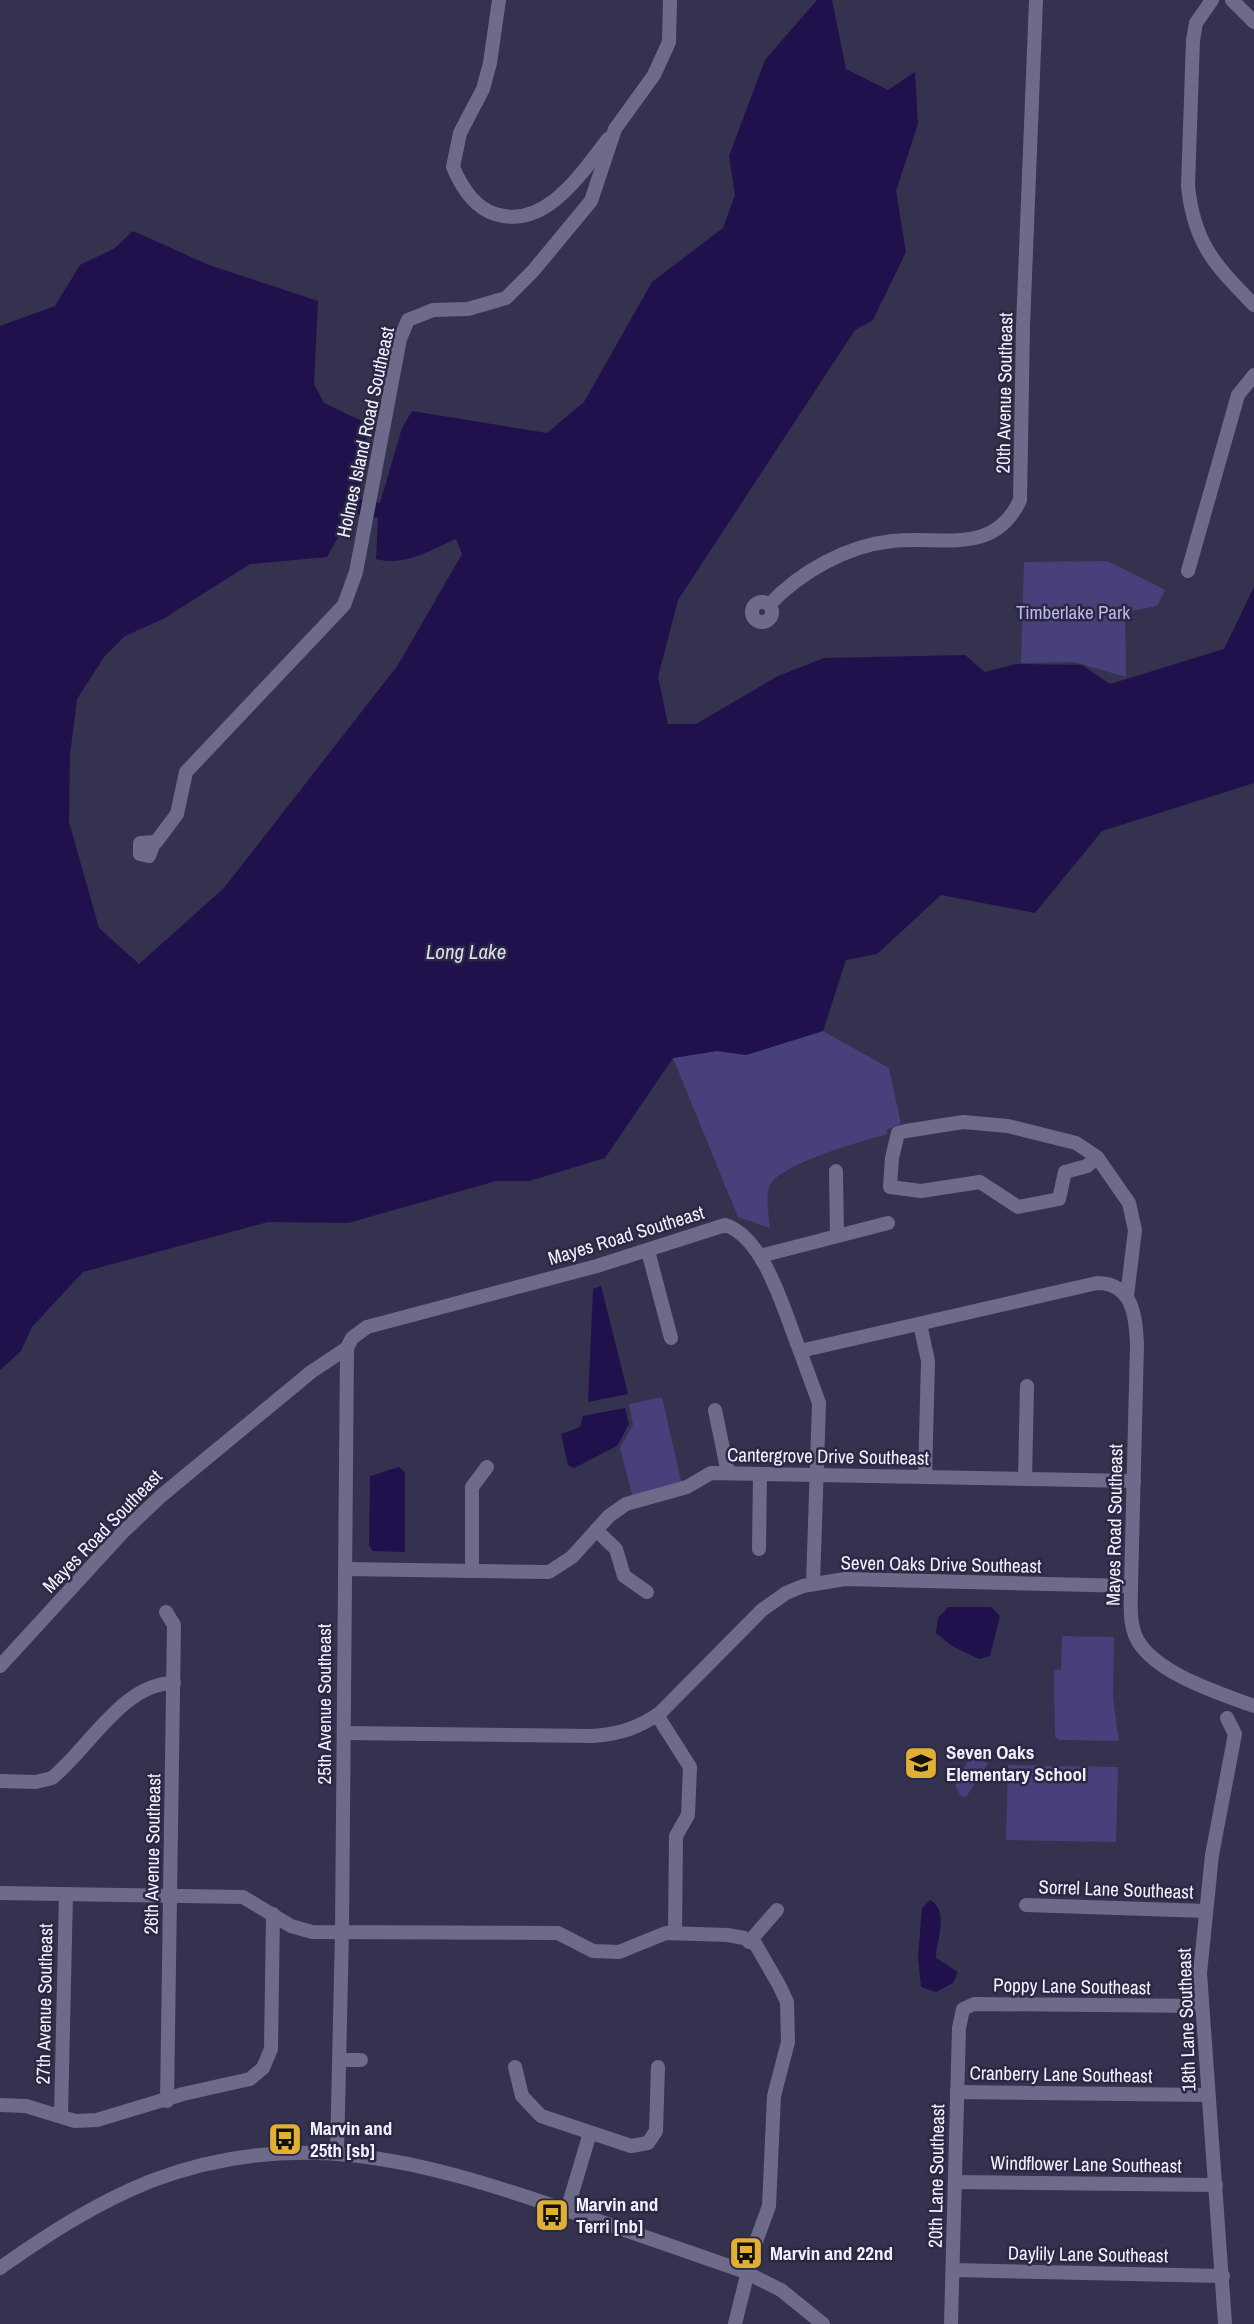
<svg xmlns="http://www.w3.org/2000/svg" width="1254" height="2324" font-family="'Archivo Narrow',sans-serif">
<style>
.green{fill:#48407b}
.water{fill:#20114d;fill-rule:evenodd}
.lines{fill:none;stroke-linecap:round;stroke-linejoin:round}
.minor{stroke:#6d6b89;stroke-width:14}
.labels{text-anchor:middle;stroke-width:5;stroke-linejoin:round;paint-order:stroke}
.street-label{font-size:19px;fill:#f1f0ff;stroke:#2b2843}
.park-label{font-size:19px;fill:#bcb8f1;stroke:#2b2843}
.poi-label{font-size:19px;font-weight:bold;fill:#f1f0ff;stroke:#2b2843;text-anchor:start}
.water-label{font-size:21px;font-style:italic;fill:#dedef1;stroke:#2b2843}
</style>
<rect width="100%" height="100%" fill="#34324e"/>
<!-- green -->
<g class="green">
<polygon points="1107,561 1165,590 1157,606 1125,612 1126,677 1074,662 1021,663 1024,562"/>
<path d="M823 1031 889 1068 901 1124 886 1130 888 1134C862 1141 782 1163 770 1185 765 1196 769 1216 770 1228L738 1217 673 1058 717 1051 746 1055Z"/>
<polygon points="662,1397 682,1485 633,1498 620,1448 633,1425 629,1404"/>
<polygon points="1062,1636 1114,1637 1113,1699 1119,1741 1059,1740 1055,1737 1054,1670 1061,1670"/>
<polygon points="974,1756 988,1763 966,1797 961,1796 955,1786 970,1757"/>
<polygon points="1008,1765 1118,1767 1116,1842 1006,1840"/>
</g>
<!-- water -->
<g class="water">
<path d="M817 0H832L846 69 888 90 915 72 918 124 896 191 906 252 873 320 855 330 678 600 658 677 668 724H696L778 676 824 658 965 655 985 672 1016 664 1082 665 1110 684 1224 649 1254 587V783L1102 831 1035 913 941 895 877 954 846 960 823 1031 746 1055 717 1051 673 1058 605 1158 529 1181H496L348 1223 268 1222 83 1272 32 1327 21 1351 0 1370V326L55 306 80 265 115 248 133 231 209 265 318 301 314 384 324 403 368 424 359 499 380 503 402 428 412 411 547 433 584 402 652 282 723 228 735 195 729 156 765 60ZM352 513 378 518 376 559C403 567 431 550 456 539L462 554 398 665 224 888 139 964 99 928 69 822 70 755 77 699 104 657 125 636 165 618 250 564 327 557Z"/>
<polygon points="601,1286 628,1394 588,1402 593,1289"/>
<polygon points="625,1408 629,1424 617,1446 574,1468 568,1465 561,1434 580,1427 583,1416"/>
<polygon points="399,1467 405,1472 405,1552 373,1551 369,1545 370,1476"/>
<polygon points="948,1607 991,1607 1000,1616 990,1656 979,1659 952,1646 936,1633 938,1618"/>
<path d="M930 1900C950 1911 936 1941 936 1958L958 1972 953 1983 936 1992 921 1987 918 1956 922 1908Z"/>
</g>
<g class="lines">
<!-- minor -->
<g class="minor">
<path d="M499 0 490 63 483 89 460 133 453 167C461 186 473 207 495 214 545 230 581 174 608 139"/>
<path d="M1212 0 1196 23 1193 40 1188 186C1194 244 1215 265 1254 305"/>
<polyline points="1232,0 1254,22"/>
<polyline points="1188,571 1238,395 1254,375"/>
<circle cx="762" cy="612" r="10"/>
<path d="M769 605C800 572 846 546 892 541 941 535 994 557 1020 500L1023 326 1036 0"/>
<polyline points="154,843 149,856 140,854 140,843 156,842 177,814 186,772 344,605 356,572 400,339 408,320 433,310 468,309 506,298 533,271 591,201 615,129 654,75 669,42 670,0"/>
<polyline points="1097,1157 1087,1166 1065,1172 1059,1199 1018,1207 980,1182 921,1191 890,1187 892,1158 898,1133 906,1131 963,1122 1008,1126 1076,1143 1097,1157 1129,1203 1135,1230 1127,1296"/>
<polyline points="836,1171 837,1236"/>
<polyline points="648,1251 671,1338"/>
<polyline points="760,1256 888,1223"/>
<polyline points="920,1324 928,1361 925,1477"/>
<polyline points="800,1351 819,1403 813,1584"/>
<polyline points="715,1410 728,1473"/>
<polyline points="1025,1479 1027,1386"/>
<polyline points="596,1530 616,1549 624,1576 647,1592"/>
<polyline points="759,1549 760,1474"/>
<polyline points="345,1569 549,1572 572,1557 609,1516 626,1504 687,1487 711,1473 1134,1481"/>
<polyline points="472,1571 472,1487 487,1467"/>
<polyline points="166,1612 174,1625 167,2101"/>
<path d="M0 1666 122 1533 161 1496 311 1372 347 1348 352 1338 367 1327 597 1266 725 1225C765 1237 785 1314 800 1351L1097 1283C1133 1283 1136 1317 1137 1345L1131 1586C1131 1602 1129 1619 1135 1635 1150 1672 1219 1693 1254 1706"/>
<polyline points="657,1715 690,1767 688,1815 676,1836 675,1933"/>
<path d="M344 1733 593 1736C620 1734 638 1728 660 1713L762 1610 786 1593 803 1586 845 1579 1131 1586"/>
<path d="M0 1781 36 1782 52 1778C89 1748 123 1683 174 1683"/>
<polyline points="0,1893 243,1897 291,1926 312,1932 558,1933 593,1951 619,1952 666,1933 728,1935 744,1938 756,1945 779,1985 787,2002 788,2042 774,2096 769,2206 754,2247 735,2324"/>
<polyline points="1026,1905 1206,1911"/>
<polyline points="749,1942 777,1910"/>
<polyline points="340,2060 361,2060"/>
<polyline points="515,2067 522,2096 541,2116 631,2146 648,2143 656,2131 658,2067"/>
<polyline points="957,2092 1207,2095"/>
<polyline points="0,2105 26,2106 75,2121 97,2120 183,2094 250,2079 263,2068 271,2049 273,1914"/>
<polyline points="61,2116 66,1894"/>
<polyline points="337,2153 342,1932 347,1348"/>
<polyline points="956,2182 1216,2185"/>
<polyline points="567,2210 590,2133"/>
<path d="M0 2268C48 2234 96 2203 151 2181 298 2125 422 2161 563 2209 623 2229 683 2250 743 2271L781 2290 823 2324"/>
<polyline points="953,2270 1223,2276"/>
<polyline points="951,2324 959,2028 963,2009 974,2004 1202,2006"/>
<polyline points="1225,2324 1200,1973 1212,1855 1235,1734 1227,1718"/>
</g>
</g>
<!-- icons -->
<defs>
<g id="school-square" transform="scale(1.75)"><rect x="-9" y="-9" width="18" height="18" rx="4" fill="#e0b034" stroke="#2b2843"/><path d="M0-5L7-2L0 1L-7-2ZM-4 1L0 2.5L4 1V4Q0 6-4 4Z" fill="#111"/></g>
<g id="bus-square" transform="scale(1.75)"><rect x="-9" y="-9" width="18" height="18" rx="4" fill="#e0b034" stroke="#2b2843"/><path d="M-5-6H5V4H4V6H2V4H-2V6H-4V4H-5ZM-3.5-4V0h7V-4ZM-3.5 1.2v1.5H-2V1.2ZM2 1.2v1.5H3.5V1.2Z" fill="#111"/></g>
</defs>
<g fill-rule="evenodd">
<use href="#school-square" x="921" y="1763"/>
<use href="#bus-square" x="285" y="2139"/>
<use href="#bus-square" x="552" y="2215"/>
<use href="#bus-square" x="746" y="2253"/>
</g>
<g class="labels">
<!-- street labels -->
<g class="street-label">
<text transform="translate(1004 393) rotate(-89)" y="7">20th Avenue Southeast</text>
<text transform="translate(365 432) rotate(-78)" y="7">Holmes Island Road Southeast</text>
<text transform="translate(626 1235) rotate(-17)" y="7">Mayes Road Southeast</text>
<text transform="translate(828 1456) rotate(1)" y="7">Cantergrove Drive Southeast</text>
<text transform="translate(1114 1525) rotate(-89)" y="7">Mayes Road Southeast</text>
<text transform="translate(102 1531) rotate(-46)" y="7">Mayes Road Southeast</text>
<text transform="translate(941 1564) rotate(1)" y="7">Seven Oaks Drive Southeast</text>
<text transform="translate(324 1704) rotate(-90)" y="7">25th Avenue Southeast</text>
<text transform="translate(152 1854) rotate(-89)" y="7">26th Avenue Southeast</text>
<text transform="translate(1116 1889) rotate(2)" y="7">Sorrel Lane Southeast</text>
<text transform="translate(1072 1986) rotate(1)" y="7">Poppy Lane Southeast</text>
<text transform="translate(44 2004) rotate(-89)" y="7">27th Avenue Southeast</text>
<text transform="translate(1186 2020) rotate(-92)" y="7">18th Lane Southeast</text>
<text transform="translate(1061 2074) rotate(1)" y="7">Cranberry Lane Southeast</text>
<text transform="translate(1086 2164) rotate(1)" y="7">Windflower Lane Southeast</text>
<text transform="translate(936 2176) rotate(-89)" y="7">20th Lane Southeast</text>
<text transform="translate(1088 2254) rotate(1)" y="7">Daylily Lane Southeast</text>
</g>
<!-- park labels -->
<g class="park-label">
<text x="1073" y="619">Timberlake Park</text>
</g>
<!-- poi labels -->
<g class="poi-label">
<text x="946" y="1759">Seven Oaks<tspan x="946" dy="22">Elementary School</tspan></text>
<text x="310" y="2135">Marvin and<tspan x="310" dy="22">25th [sb]</tspan></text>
<text x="576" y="2211">Marvin and<tspan x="576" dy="22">Terri [nb]</tspan></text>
<text x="770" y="2260">Marvin and 22nd</text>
</g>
<!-- water labels -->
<g class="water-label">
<text x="466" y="959">Long Lake</text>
</g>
</g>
</svg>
